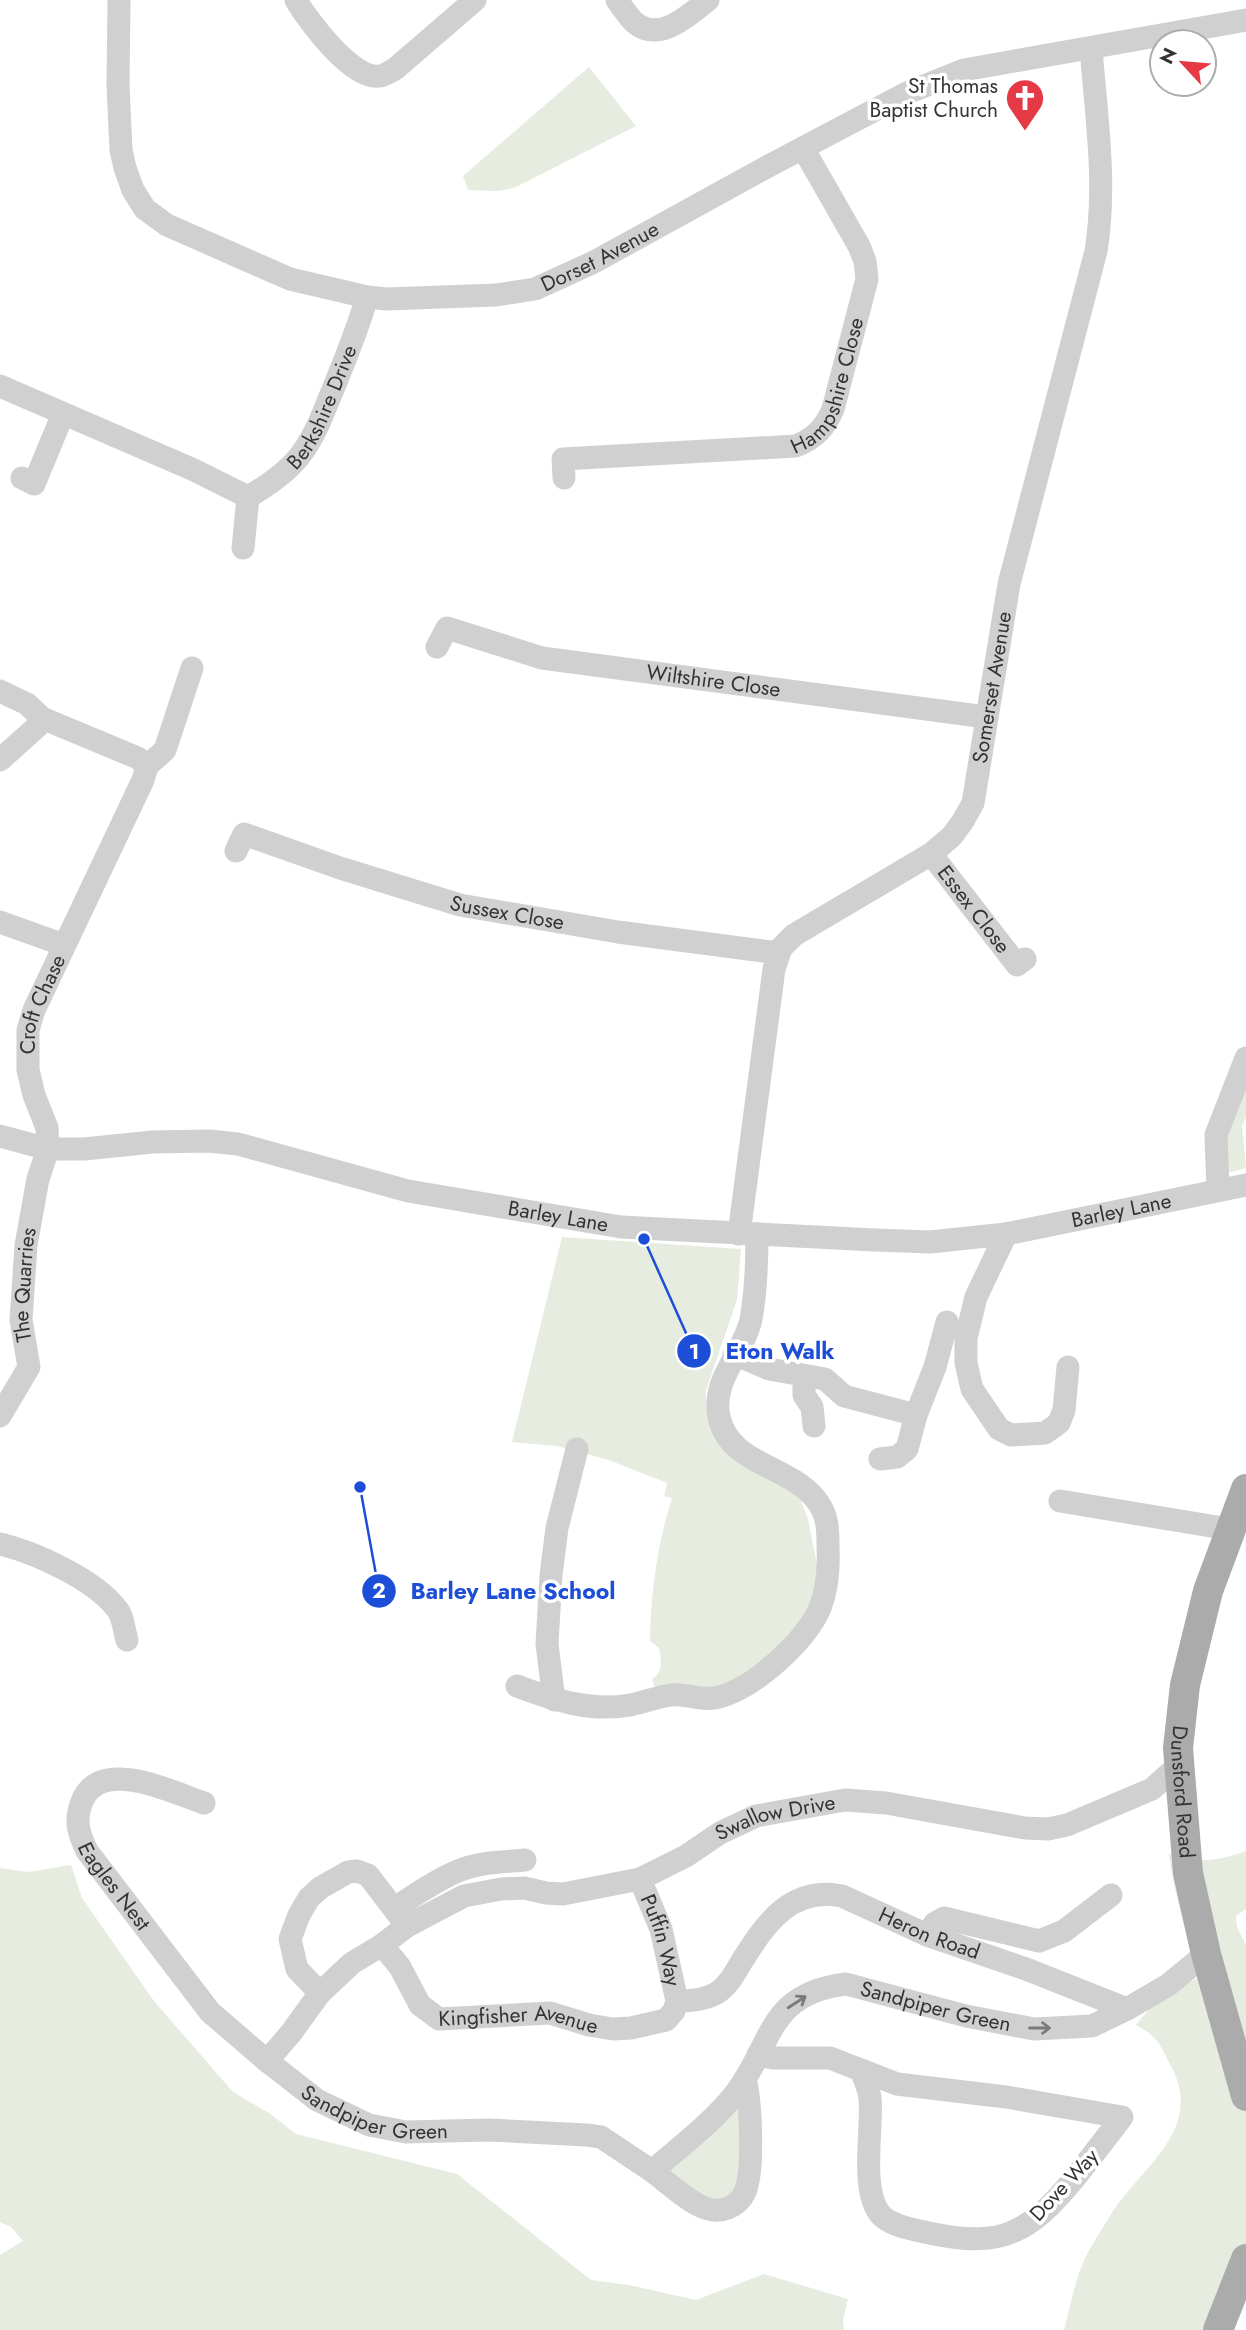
<svg xmlns="http://www.w3.org/2000/svg" width="1246" height="2330" font-family="Jost,sans-serif">
<style>
.green{fill:#e6ecdf}
.lines{fill:none;stroke-linecap:round;stroke-linejoin:round}
.minor{stroke:#d0d0d0;stroke-width:23}
.major{stroke:#ababab;stroke-width:30}
.oneway{stroke:#7a7a7a}
.labels{text-anchor:middle;stroke-width:7;stroke-linejoin:round;paint-order:stroke}
.poi-label{font-size:21px;fill:#333;stroke:#fff;text-anchor:end}
.street-label{font-size:21px;fill:#333;stroke:#fff}
.leader{fill:none;stroke:#1d4ed8;stroke-width:2.5}
.callout-dot{fill:#1d4ed8;stroke:#fff;stroke-width:2.5}
.mark-label{font-size:21px;text-anchor:middle;font-weight:bold;fill:#fff}
.callout-label{font-size:23px;text-anchor:middle;font-weight:bold;fill:#1d4ed8;stroke:#fff;stroke-width:7;stroke-linejoin:round;paint-order:stroke}
</style>
<rect width="100%" height="100%" fill="#fff"/>
<!-- green -->
<g class="green">
<polygon points="589,67 636,126 514,188 497,191 468,190 463,176"/>
<polygon points="1246,1087 1246,1117 1242,1126 1246,1168 1231,1172 1223,1168 1221,1154"/>
<path d="M562 1237 741 1249 737 1300 706 1390V1405L712 1428 793 1487 801 1501 808 1519 819 1575 818 1589 796 1629 761 1662 730 1682 703 1689 655 1688 652 1679C664 1671 661 1661 659 1648L650 1641C651 1592 657 1545 672 1498L664 1496 667 1483 609 1460 557 1446 512 1442Z"/>
<path d="M1246 1851V1909L1236 1916 1237 1927 1246 1945V2296L1207 2330H1064C1069 2311 1073 2291 1079 2273 1085 2255 1097 2237 1107 2221 1136 2169 1208 2132 1170 2064 1159 2043 1158 2037 1136 2025L1155 2002 1198 1978C1188 1936 1174 1896 1169 1854 1200 1863 1215 1862 1246 1851Z"/>
<polygon points="71,1865 82,1898 154,2001 233,2092 269,2113 296,2134 457,2174 591,2280 629,2285 696,2300 764,2274 848,2299 843,2320 844,2330 0,2330 0,2255 23,2241 11,2227 0,2222 0,1868 28,1872"/>
<polygon points="742,2100 743,2177 729,2199 699,2199 666,2167"/>
</g>
<g class="lines">
<!-- minor -->
<g class="minor">
<path id="s1" d="M119 0 118 85 121 150 125 168 133 190 145 209 167 225 290 279 367 297 387 299 496 295 535 289 594 262 763 169 907 93 964 70 1246 20"/>
<path d="M296 0C308 21 353 81 380 76 385 75 391 71 395 69L475 0"/>
<path d="M617 0C622 7 628 16 634 22 659 44 689 15 708 0"/>
<path id="s2" d="M0 386 194 470 248 497C267 486 285 474 299 457 313 439 321 419 329 399 343 365 357 332 367 297"/>
<polyline points="22,478 34,484 63,414"/>
<path id="s3" d="M564 478 563 459 796 446C815 438 825 428 833 409L867 279 865 261 859 246 803 148"/>
<polyline points="243,548 248,497"/>
<path id="s4" d="M437 647 447 628 542 658 986 717"/>
<polyline points="0,691 27,704 42,718 138,758 147,766"/>
<polyline points="0,760 39,725 42,718"/>
<path id="s5" d="M236 851 244 834 340 868 460 905 618 932 779 953"/>
<path id="s6" d="M931 854 1017 965 1025 959"/>
<polyline points="0,922 64,945"/>
<path id="s7" d="M0 1136 48 1149H84L153 1142 209 1141 238 1144 408 1191 621 1227 875 1240 930 1242 1006 1234 1246 1185"/>
<polyline points="1218,1190 1216,1135 1246,1058"/>
<path id="s8" d="M739 1234 774 969 781 948 794 935 931 854 952 836 963 821 973 803 1009 584 1096 251C1107 184 1096 115 1091 48"/>
<polyline points="1006,1234 976,1297 966,1338 966,1363 972,1389 999,1429 1011,1435 1045,1433 1059,1423 1064,1410 1068,1367"/>
<polyline points="734,1354 769,1369 825,1379 844,1396 916,1415"/>
<polyline points="804,1376 804,1395 812,1407 814,1426"/>
<path id="s9" d="M0 1416 29 1367 21 1320 26 1245 38 1179 48 1149 47 1128 34 1095 28 1070V1030L34 1010 143 780 147 766 165 750 192 668"/>
<polyline points="880,1459 897,1457 907,1449 916,1415 935,1367 947,1322"/>
<polyline points="1060,1501 1229,1529"/>
<path d="M0 1544C36 1553 94 1579 117 1609 123 1616 124 1630 127 1640"/>
<path d="M517 1686C554 1700 590 1712 630 1705 644 1702 658 1697 671 1695 687 1693 703 1702 719 1697 754 1688 805 1642 820 1608 828 1588 829 1567 828 1546 828 1534 828 1520 822 1509 800 1465 730 1469 719 1417 711 1379 744 1353 751 1319 756 1292 757 1261 757 1234"/>
<polyline points="554,1700 547,1644 551,1575 557,1528 577,1449"/>
<path id="s10" d="M204 1803C174 1793 103 1757 83 1799 74 1820 78 1832 87 1851L210 2012 267 2061 317 2100 369 2125 406 2132 489 2130 587 2135 601 2137 652 2171C680 2147 712 2123 735 2094 774 2043 766 1994 846 1984L966 2016 1034 2029 1092 2026 1127 2009"/>
<path id="s11" d="M640 1879 661 1929 677 2001"/>
<path d="M395 1908C415 1895 436 1880 458 1871 478 1862 503 1862 525 1860"/>
<polyline points="927,1935 935,1923 944,1918 1039,1941 1064,1931 1111,1895"/>
<path id="s12" d="M382 1945 400 1967 420 2005 439 2019 550 2013 589 2025 613 2029 631 2028 666 2020 674 2011 677 2001"/>
<polyline points="320,1993 297,1969 290,1939 299,1915 309,1898 320,1888 348,1872 357,1871 368,1875 407,1926"/>
<path id="s13" d="M677 2001C689 2001 704 2000 715 1994 727 1988 735 1973 742 1961 766 1923 791 1886 842 1896L927 1935 1026 1969 1127 2009 1168 1985 1206 1954"/>
<path d="M758 2055 773 2058H830L897 2084 1006 2097 1122 2117C1106 2138 1090 2159 1073 2180 1030 2232 1002 2248 934 2234 918 2230 891 2227 880 2214 860 2189 873 2127 870 2098 869 2089 865 2081 862 2072"/>
<path id="s14" d="M267 2061 291 2033 320 1993 352 1963 382 1945 407 1926 464 1896 501 1889 524 1888 546 1893 563 1894 640 1879 686 1856 720 1833 756 1816 845 1800 886 1803 1025 1828 1048 1829 1067 1825 1152 1789 1178 1766"/>
<path d="M652 2171C667 2182 688 2202 705 2208 721 2214 738 2207 745 2192 754 2171 751 2102 745 2079"/>
</g>
<!-- major -->
<g class="major">
<path id="s15" d="M1246 1489 1208 1591 1185 1685 1178 1748 1188 1873 1206 1954 1246 2096"/>
<polyline points="1218,2330 1246,2259"/>
</g>
</g>
<!-- one-way arrows -->
<defs><path id="oneway-shaft" d="M-6 0H5M1.5-3L5.5 0L1.5 3" fill="none" stroke-width="1.6" stroke-linecap="round" stroke-linejoin="round" transform="scale(1.75)"/></defs>
<g class="oneway">
<use href="#oneway-shaft" transform="translate(797 2002) rotate(-33)"/>
<use href="#oneway-shaft" transform="translate(1040 2028)"/>
</g>
<!-- icons -->
<defs>
<g id="church-pin" transform="scale(2.0125)"><path d="M0 17L-7.5 6A9.5 9.5 0 1 1 7.5 6Z" fill="#e63946" stroke="#fff"/><path d="M-1.2-6h2.4v3.5h3.3v2.4h-3.3V6h-2.4V-.1h-3.3v-2.4h3.3Z" fill="#fff"/></g>
</defs>
<g fill-rule="evenodd">
<use href="#church-pin" x="1025" y="98"/>
</g>
<g class="labels">
<!-- poi labels -->
<g class="poi-label">
<text x="998" y="93">St Thomas<tspan x="998" dy="24">Baptist Church</tspan></text>
</g>
<!-- street labels -->
<g class="street-label">
<text dy="7" stroke="none"><textPath href="#s1" startOffset="696">Dorset Avenue</textPath></text>
<text dy="7" stroke="none"><textPath href="#s3" startOffset="324">Hampshire Close</textPath></text>
<text dy="7" stroke="none"><textPath href="#s2" startOffset="392">Berkshire Drive</textPath></text>
<text dy="7" stroke="none"><textPath href="#s4" startOffset="294">Wiltshire Close</textPath></text>
<text dy="7" stroke="none"><textPath href="#s8" startOffset="651">Somerset Avenue</textPath></text>
<text dy="7" stroke="none"><textPath href="#s6" startOffset="70">Essex Close</textPath></text>
<text dy="7" stroke="none"><textPath href="#s5" startOffset="294">Sussex Close</textPath></text>
<text dy="7" stroke="none"><textPath href="#s9" startOffset="429">Croft Chase</textPath></text>
<text dy="7" stroke="none"><textPath href="#s7" startOffset="1136">Barley Lane</textPath></text>
<text dy="7" stroke="none"><textPath href="#s7" startOffset="569">Barley Lane</textPath></text>
<text dy="7" stroke="none"><textPath href="#s9" startOffset="140">The Quarries</textPath></text>
<text dy="7" stroke="none"><textPath href="#s15" startOffset="313">Dunsford Road</textPath></text>
<text dy="7" stroke="none"><textPath href="#s14" startOffset="590">Swallow Drive</textPath></text>
<text dy="7" stroke="none"><textPath href="#s10" startOffset="231">Eagles Nest</textPath></text>
<text dy="7" stroke="none"><textPath href="#s13" startOffset="306">Heron Road</textPath></text>
<text dy="7" stroke="none"><textPath href="#s11" startOffset="65">Puffin Way</textPath></text>
<text dy="7" stroke="none"><textPath href="#s10" startOffset="1251">Sandpiper Green</textPath></text>
<text dy="7" stroke="none"><textPath href="#s12" startOffset="175">Kingfisher Avenue</textPath></text>
<text dy="7" stroke="none"><textPath href="#s10" startOffset="588">Sandpiper Green</textPath></text>
<text transform="translate(1064 2185) rotate(-47)" y="7">Dove Way</text>
</g>
</g>
<!-- callouts -->
<path class="leader" d="M644 1239L694 1351M360 1487L379 1591"/>
<g class="callout-dot">
<circle cx="644" cy="1239" r="7"/>
<circle cx="360" cy="1487" r="7"/>
<circle cx="694" cy="1351" r="18"/>
<circle cx="379" cy="1591" r="18"/>
</g>
<g class="mark-label">
<text x="694" y="1359">1</text>
<text x="379" y="1598">2</text>
</g>
<g class="callout-label">
<text x="780" y="1359">Eton Walk</text>
<text x="513" y="1599">Barley Lane School</text>
</g>
<!-- north arrow -->
<g transform="translate(1183 63) rotate(296)"><circle r="33" fill="#ffffff" stroke="#adadad" stroke-width="2"/>
<path d="M0-5L12 26L0 18L-12 26Z" fill="#e63946"/>
<text y="-10" font-size="19" font-weight="bold" text-anchor="middle" fill="#333333">N</text>
</g>
</svg>
